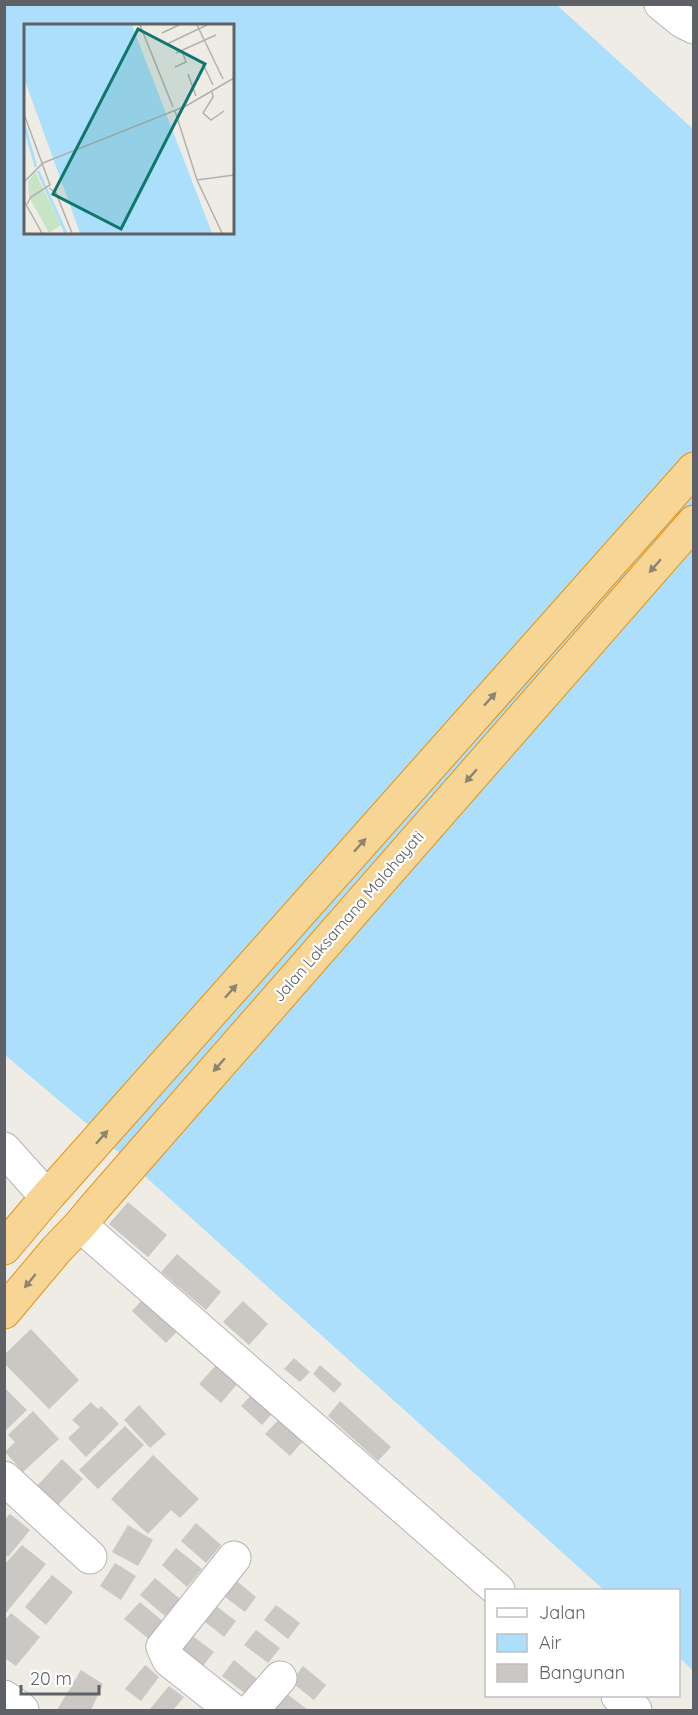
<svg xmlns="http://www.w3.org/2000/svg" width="698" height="1715" font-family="Quicksand,sans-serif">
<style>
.water{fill:#abdffb;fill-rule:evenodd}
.building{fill:#cbc7c3}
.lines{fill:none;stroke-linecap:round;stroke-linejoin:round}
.minor-casing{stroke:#b1b4b8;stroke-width:35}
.highway-casing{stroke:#e9910c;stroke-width:35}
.minor{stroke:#fff;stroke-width:33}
.highway{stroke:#f7d695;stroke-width:33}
.oneway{fill:#8c8574}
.labels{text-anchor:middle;stroke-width:4.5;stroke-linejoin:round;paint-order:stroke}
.street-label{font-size:16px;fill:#5e6266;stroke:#fff}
.inset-river{fill:none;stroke:#abdffb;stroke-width:3}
.inset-road{fill:none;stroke:#b1b1af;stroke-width:1.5}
.view{fill:#0f766e;fill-opacity:0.15;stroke:#0f766e;stroke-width:3}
.inset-edge{fill:none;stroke:#5e6266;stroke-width:3}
</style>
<rect width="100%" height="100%" fill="#efece6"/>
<!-- water -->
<path class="water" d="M4 5H557L693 129V1671L679 1657 678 1590H604L87 1124 5 1055ZM26 26H232V232H26Z"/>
<!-- building -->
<g class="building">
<polygon points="128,1202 167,1235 148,1257 109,1224"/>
<polygon points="177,1254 221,1292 206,1310 161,1272"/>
<polygon points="148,1293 183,1325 166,1343 132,1311"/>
<polygon points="243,1301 268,1324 249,1345 223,1322"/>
<polygon points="31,1329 79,1380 49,1409 4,1363 4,1355"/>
<polygon points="294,1358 310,1372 300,1382 284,1369"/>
<polygon points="218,1363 239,1382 221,1403 199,1384"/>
<polygon points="320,1365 342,1384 334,1393 313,1374"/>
<polygon points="4,1387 27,1410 4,1432"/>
<polygon points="254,1392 275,1410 262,1425 241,1406"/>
<polygon points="340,1401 391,1447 378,1461 328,1416"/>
<polygon points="91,1402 98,1409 101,1406 119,1424 86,1457 68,1438 80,1427 72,1420"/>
<polygon points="139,1405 166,1434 150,1448 124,1420"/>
<polygon points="33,1411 59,1439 23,1472 5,1452 15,1442 8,1435"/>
<polygon points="284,1414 308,1435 290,1456 265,1434"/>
<polygon points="125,1426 144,1445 98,1489 79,1470"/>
<polygon points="153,1455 199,1499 180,1518 171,1510 148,1534 111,1499"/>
<polygon points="62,1459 83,1479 56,1507 36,1487"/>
<polygon points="10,1514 30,1530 8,1557 4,1554 4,1520"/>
<polygon points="196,1523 221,1545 206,1563 181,1541"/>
<polygon points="128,1525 153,1540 138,1566 112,1552"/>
<polygon points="22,1545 46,1564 6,1613 4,1612 4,1565"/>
<polygon points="176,1548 202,1569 187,1587 162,1565"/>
<polygon points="115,1563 136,1576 121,1600 100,1586"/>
<polygon points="52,1575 73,1592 46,1625 25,1607"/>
<polygon points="155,1578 180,1599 165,1616 140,1595"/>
<polygon points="233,1578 256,1597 245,1612 221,1594"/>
<polygon points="140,1602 165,1623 150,1640 124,1619"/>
<polygon points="212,1603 236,1621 224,1637 200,1618"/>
<polygon points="276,1605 300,1623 288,1639 264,1620"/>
<polygon points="11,1613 40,1637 16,1666 6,1659 4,1661 4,1621"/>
<polygon points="256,1630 280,1648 268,1663 244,1645"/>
<polygon points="190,1634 214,1652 202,1667 178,1649"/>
<polygon points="234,1660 257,1679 246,1694 222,1676"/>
<polygon points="145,1665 159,1677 141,1701 125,1689"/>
<polygon points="303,1666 326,1685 314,1700 291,1682"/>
<polygon points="81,1670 103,1684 91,1710 57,1710"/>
<polygon points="169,1686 184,1697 173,1710 152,1710 150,1709"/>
<polygon points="283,1691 308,1710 276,1710 271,1706"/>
</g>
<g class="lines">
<!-- minor casing -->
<g class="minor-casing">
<g id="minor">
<polyline points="661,4 682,21 694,27"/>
<polyline points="4,1149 47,1197"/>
<polyline points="80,1225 498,1590"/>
<polyline points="4,1478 90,1557"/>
<polyline points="618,1696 635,1710"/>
<polyline points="4,1697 22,1710"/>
<polyline points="232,1710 169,1660 163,1647 234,1558"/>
<polyline points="252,1710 280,1678"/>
</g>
</g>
<!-- highway casing -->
<g class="highway-casing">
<g id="highway">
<polyline points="4,1248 47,1197 694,469"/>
<polyline points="4,1312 56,1250 80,1225 94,1208 694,522"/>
</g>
</g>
<!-- minor -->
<use href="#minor" class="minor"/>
<!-- highway -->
<use href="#highway" class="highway"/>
</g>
<!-- one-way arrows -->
<defs><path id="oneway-solid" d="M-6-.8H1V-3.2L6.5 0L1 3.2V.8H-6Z" transform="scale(1.5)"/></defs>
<g class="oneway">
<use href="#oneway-solid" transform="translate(655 566) rotate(131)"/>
<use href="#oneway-solid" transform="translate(490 699) rotate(-48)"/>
<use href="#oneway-solid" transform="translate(471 776) rotate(131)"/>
<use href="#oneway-solid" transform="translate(360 845) rotate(-48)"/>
<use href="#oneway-solid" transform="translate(231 991) rotate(-48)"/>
<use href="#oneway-solid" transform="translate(219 1065) rotate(131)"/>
<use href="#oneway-solid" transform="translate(102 1137) rotate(-48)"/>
<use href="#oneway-solid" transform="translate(30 1281) rotate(129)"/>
</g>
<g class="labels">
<!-- street labels -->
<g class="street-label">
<text transform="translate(348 916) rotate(-49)" y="6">Jalan Laksamana Malahayati</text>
</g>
</g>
<!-- overview -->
<g transform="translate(24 24)">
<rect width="210" height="210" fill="#efece6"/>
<path d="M11 148 37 201 25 209 5 173 4 158Z" fill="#c7e5c4"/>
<path d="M0 1H108L188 209H56L0 54Z" fill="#abdffb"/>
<path class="inset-river" d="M0 100 12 143M14 147 42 209"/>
<path class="inset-road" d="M116 1 149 83M173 1 199 55M138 9 155 1M143 20 183 1M152 29 192 11M178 38 189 61M151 43 162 38 158 27M164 50 172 72M188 68 189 73 179 89 187 96 200 87M151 87 173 156 198 209M0 90 26 161 7 173 3 180M173 156 210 151M0 158 19 139 162 82 210 54M25 164 32 169 48 209M0 177 18 209"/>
<path class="view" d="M114 5 181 40 97 205 29 170Z"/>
<rect width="210" height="210" class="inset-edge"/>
</g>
<!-- border -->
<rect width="698" height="1715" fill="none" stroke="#5e6266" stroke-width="12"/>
<!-- legend -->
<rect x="485" y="1589" width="195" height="108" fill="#ffffff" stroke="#bfc0c2" stroke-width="1.5"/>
<rect x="497" y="1608" width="30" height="9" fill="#ffffff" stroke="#bfc0c2" stroke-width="1.5"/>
<text x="539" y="1619" font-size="18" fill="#5e6266">Jalan</text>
<rect x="497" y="1634" width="30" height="18" fill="#abdffb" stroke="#bfc0c2" stroke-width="1.5"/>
<text x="539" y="1649" font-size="18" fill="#5e6266">Air</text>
<rect x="497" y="1664" width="30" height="18" fill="#cbc7c3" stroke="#bfc0c2" stroke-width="1.5"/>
<text x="539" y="1679" font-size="18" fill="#5e6266">Bangunan</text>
<!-- scale -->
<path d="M21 1685v9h78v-9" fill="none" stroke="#5e6266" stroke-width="3"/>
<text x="30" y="1685" font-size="18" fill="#5e6266" stroke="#ffffff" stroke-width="4.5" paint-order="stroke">20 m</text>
</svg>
